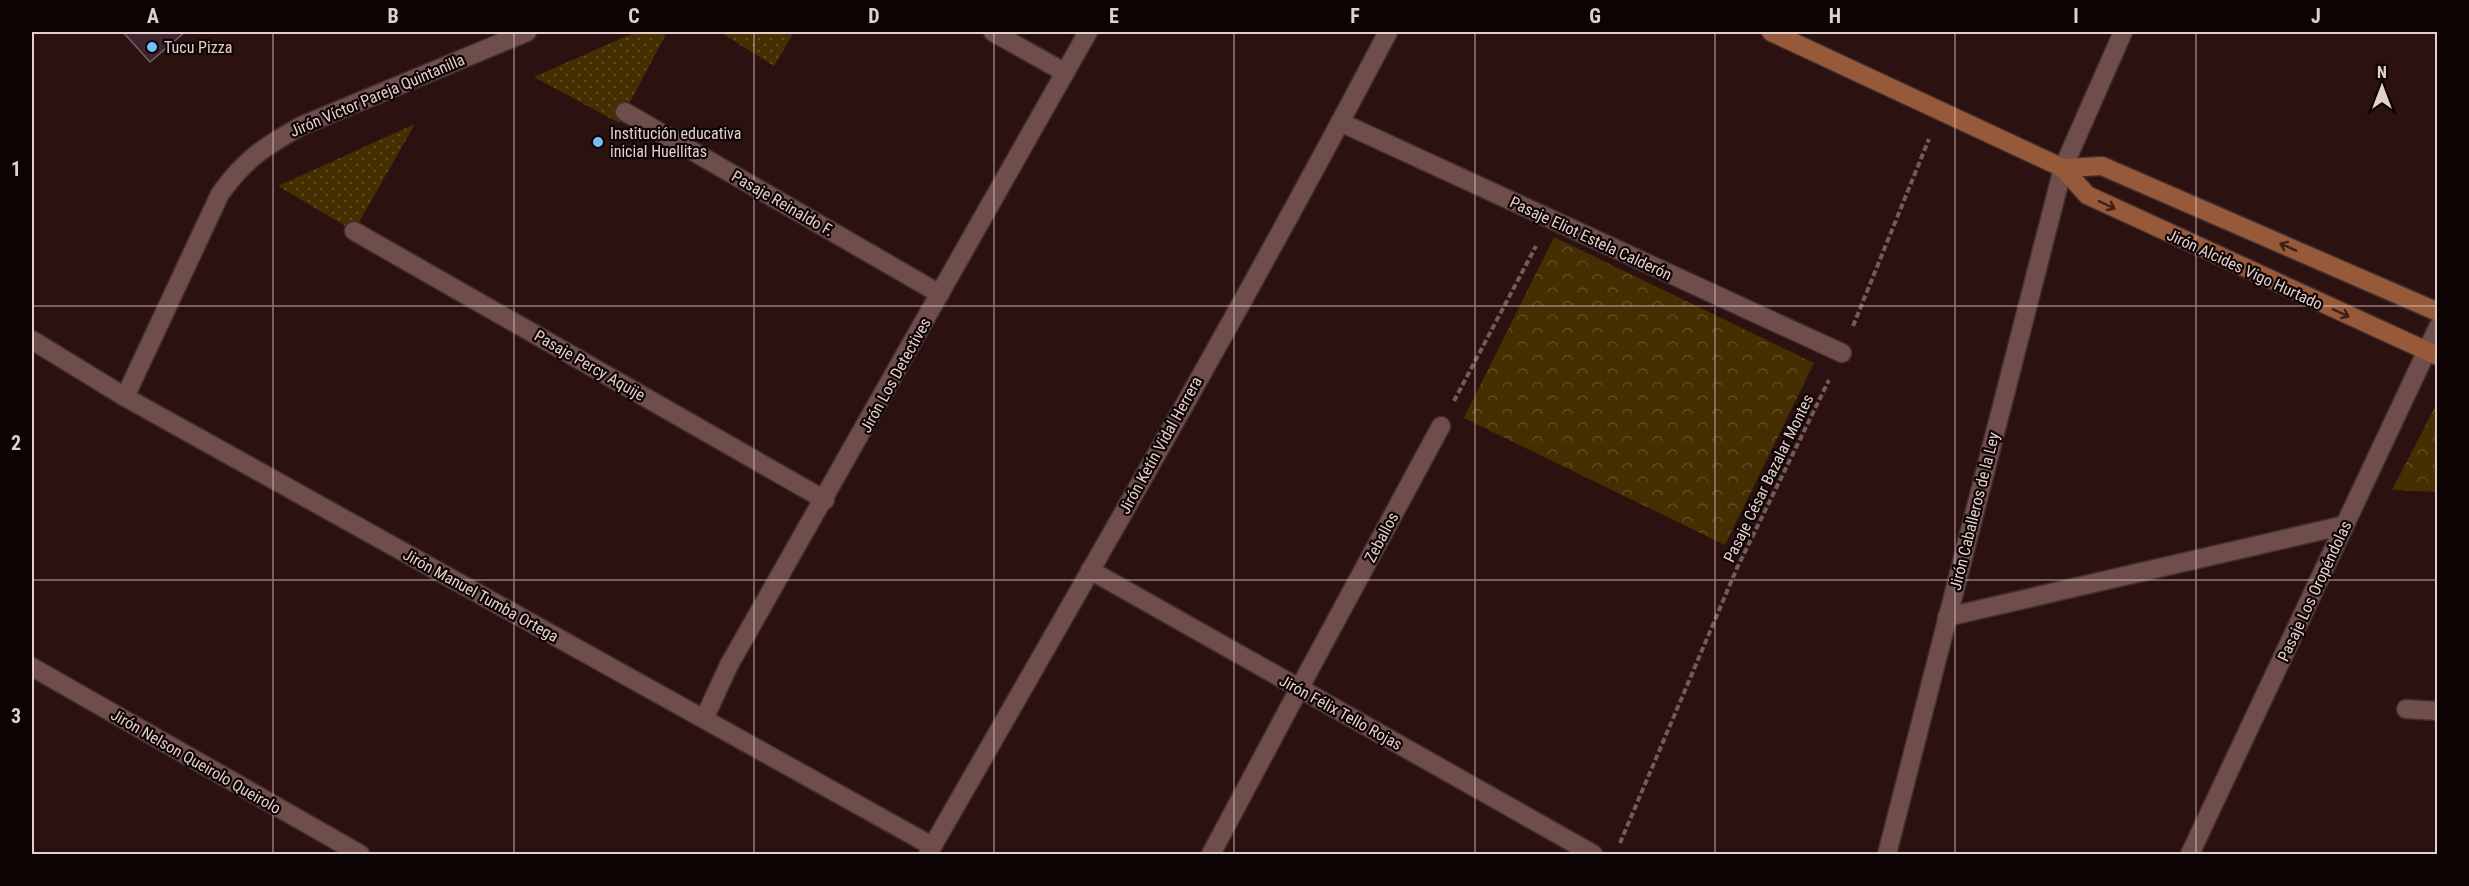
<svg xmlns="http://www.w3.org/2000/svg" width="2469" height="886" font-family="'Roboto Condensed',sans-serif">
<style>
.grass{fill:url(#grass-dots)}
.park{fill:url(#park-crowns)}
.building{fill:#3f232f;stroke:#7b5c68;stroke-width:1.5}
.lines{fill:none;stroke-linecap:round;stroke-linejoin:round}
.lane-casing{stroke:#412e2e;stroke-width:21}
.street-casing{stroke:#412e2e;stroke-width:21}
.secondary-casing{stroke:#412e2e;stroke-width:21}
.path{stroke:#745b5b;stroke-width:4;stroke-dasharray:6 3;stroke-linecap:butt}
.lane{stroke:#6e4d4b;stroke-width:18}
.street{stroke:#6e4d4b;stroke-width:18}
.secondary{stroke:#965a3b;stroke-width:18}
.oneway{stroke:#3d2117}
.grid{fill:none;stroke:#e3cfcd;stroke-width:1.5;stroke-opacity:0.55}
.poi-dot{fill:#74c0f6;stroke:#0d0303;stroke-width:2}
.labels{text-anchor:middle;stroke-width:4.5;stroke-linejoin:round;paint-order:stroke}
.poi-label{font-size:16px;fill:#e3cfcd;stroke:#0d0303;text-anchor:start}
.street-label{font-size:16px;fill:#e3cfcd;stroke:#0d0303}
.neatline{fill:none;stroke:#e3cfcd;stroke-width:2}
.grid-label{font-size:20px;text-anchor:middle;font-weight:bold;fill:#e3cfcd}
</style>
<defs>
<pattern id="grass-dots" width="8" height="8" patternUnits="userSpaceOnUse" patternTransform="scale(1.5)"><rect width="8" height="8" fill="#452e00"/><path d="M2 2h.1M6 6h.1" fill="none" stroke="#604b24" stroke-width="1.8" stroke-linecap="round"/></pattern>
<pattern id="park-crowns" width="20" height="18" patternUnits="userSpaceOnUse" patternTransform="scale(1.5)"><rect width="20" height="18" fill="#452e00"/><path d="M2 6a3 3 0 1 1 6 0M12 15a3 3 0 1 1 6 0" fill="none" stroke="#604b24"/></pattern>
</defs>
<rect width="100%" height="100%" fill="#2c1111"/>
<!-- grass -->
<g class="grass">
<polygon points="636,32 667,32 619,123 534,77"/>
<polygon points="720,32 794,32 774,66"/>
<polygon points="415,124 354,231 278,186"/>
</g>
<!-- park -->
<g class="park">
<polygon points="1554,237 1814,363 1725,545 1464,418"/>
<polygon points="2437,403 2437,492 2392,490"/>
</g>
<!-- building -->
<polygon class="building" points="123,32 185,32 150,62"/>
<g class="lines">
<!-- lane casing -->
<g class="lane-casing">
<g id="lane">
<polyline points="1947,617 2345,525"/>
<polyline points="1299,689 1441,426"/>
</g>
</g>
<!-- street casing -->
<g class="street-casing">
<g id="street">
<polyline points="993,32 1064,72"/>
<polyline points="625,112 940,294"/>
<polyline points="1340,122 1842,353"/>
<polyline points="354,231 825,500"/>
<polyline points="32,340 125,397 932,846"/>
<path d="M125 397 220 194C245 159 264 147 301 126L527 32"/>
<polyline points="1090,570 1593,854"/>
<polyline points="32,667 360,854"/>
<polyline points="2406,709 2438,711"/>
<polyline points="704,719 729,665 1088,32"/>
<path d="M928 854C1084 582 1242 310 1388 32"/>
<polyline points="1211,854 1299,689"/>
<polyline points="1887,854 2063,168 2123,32"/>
<polyline points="2190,854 2438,327"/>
</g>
</g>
<!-- secondary casing -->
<g class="secondary-casing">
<g id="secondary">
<polyline points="1771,32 2063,168 2087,195 2438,356"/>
<polyline points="2063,168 2102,166 2438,312"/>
</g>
</g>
<!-- path -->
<g class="path">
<polyline points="1853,326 1929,139"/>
<polyline points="1454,401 1536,246"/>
<polyline points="1620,843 1737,568 1829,380"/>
</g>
<!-- lane -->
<use href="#lane" class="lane"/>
<!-- street -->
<use href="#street" class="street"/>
<!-- secondary -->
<use href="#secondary" class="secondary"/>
</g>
<!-- one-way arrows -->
<defs><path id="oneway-shaft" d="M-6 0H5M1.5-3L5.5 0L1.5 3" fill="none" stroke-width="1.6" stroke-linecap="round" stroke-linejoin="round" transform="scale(1.5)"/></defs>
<g class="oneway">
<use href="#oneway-shaft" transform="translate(2107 205) rotate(25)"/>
<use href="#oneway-shaft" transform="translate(2288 247) rotate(-156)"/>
<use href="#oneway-shaft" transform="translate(2341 313) rotate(25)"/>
</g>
<!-- grid -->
<path class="grid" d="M273 32V854M514 32V854M754 32V854M994 32V854M1234 32V854M1475 32V854M1715 32V854M1955 32V854M2196 32V854M32 306H2438M32 580H2438"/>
<!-- markers -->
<g class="poi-dot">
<circle cx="152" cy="47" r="6"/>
<circle cx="598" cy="142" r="6"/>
</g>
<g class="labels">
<!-- poi labels -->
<g class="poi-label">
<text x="164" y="53">Tucu Pizza</text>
<text x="610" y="139">Institución educativa<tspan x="610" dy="18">inicial Huellitas</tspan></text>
</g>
<!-- street labels -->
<g class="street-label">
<text transform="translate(377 95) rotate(-23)" y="6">Jirón Víctor Pareja Quintanilla</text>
<text transform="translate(783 203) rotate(30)" y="6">Pasaje Reinaldo F.</text>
<text transform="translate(1591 238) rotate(25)" y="6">Pasaje Eliot Estela Calderón</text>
<text transform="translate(2245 269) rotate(25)" y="6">Jirón Alcides Vigo Hurtado</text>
<text transform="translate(590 365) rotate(30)" y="6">Pasaje Percy Aquije</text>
<text transform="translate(895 375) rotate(-61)" y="6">Jirón Los Detectives</text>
<text transform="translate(1160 445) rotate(-61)" y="6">Jirón Ketín Vidal Herrera</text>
<text transform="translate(1768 478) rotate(-64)" y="6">Pasaje César Bazalar Montes</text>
<text transform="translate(1974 511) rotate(-76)" y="6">Jirón Caballeros de la Ley</text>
<text transform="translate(1381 537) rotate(-62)" y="6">Zeballos</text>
<text transform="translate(2314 591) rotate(-65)" y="6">Pasaje Los Oropéndolas</text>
<text transform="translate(481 595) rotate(29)" y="6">Jirón Manuel Tumba Ortega</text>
<text transform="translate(1341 712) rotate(29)" y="6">Jirón Félix Tello Rojas</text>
<text transform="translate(196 761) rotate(30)" y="6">Jirón Nelson Queirolo Queirolo</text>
</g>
</g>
<!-- border -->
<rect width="2469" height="886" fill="none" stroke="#0d0303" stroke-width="66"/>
<!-- north arrow -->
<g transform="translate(2382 87)" stroke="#0d0303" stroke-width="4.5" paint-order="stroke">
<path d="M0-4.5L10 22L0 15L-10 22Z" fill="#e3cfcd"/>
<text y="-9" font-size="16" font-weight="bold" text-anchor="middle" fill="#e3cfcd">N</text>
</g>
<rect x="33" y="33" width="2403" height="820" class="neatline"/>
<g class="grid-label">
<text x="153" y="23">A</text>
<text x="393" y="23">B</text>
<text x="634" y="23">C</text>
<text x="874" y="23">D</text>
<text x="1114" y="23">E</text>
<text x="1355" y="23">F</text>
<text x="1595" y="23">G</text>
<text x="1835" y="23">H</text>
<text x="2076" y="23">I</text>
<text x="2316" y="23">J</text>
<text x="16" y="176">1</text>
<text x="16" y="450">2</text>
<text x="16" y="723">3</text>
</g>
</svg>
